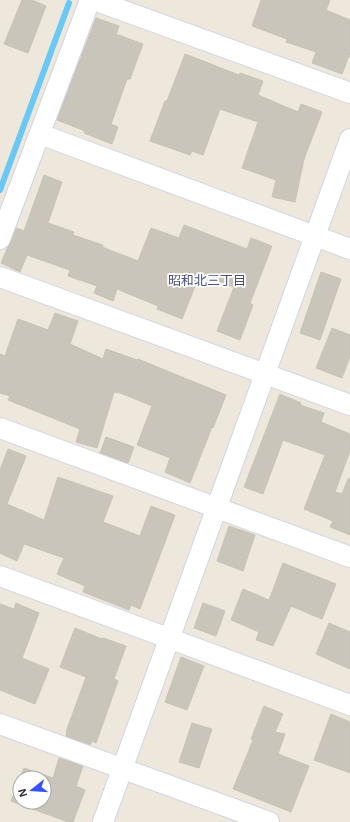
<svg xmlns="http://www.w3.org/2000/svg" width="350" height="822" font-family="Helvetica,'Noto Sans JP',sans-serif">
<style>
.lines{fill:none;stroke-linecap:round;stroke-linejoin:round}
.stream{stroke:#6ac8f5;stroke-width:6}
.building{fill:#c9c5bb;stroke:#c9c3b5;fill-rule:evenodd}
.street-casing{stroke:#d1d4e4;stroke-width:22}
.street{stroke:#fff;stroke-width:20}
.labels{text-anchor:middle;stroke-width:3.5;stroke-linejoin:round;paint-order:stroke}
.neighbourhood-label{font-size:13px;fill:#484f7e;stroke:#fff}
</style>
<rect width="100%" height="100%" fill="#ede7dc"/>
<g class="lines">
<!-- stream -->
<polyline class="stream" points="0,190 69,3"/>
</g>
<!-- building -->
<g class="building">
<polygon points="22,0 32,0 46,6 28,53 4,44"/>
<polygon points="261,0 330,0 326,10 350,20 350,53 342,74 312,63 316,52 286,42 287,39 252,26"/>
<polygon points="96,18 119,26 116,34 143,44 130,79 127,79 111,124 118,127 112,144 84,133 85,131 57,120"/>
<polygon points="185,54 239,75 240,73 263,81 258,95 298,112 301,104 322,112 304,159 295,202 272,197 276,180 242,168 258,122 220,109 203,155 192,151 190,155 150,141 165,101 167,101"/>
<polygon points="44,175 62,182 48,223 74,232 73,235 103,245 102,247 138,261 151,228 179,238 184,225 247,249 251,238 272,246 250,303 253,305 240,340 217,331 234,287 200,274 182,319 157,309 158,306 117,289 113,301 94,293 97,286 68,276 70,270 27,255 20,272 1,263 16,228 24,231"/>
<polygon points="321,272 341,279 320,340 300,333"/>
<polygon points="55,313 78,321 70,344 103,359 106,349 137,360 138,359 226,395 213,428 212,427 190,483 165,472 170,458 137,445 152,406 118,392 118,393 114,392 97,448 76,442 80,429 8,400 10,396 0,393 0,354 5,356 18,319 48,330"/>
<polygon points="332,328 350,335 350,356 342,378 316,368"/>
<polygon points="280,394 301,403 300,405 324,413 321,422 350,434 350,451 335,492 342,494 348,479 350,479 350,535 330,527 333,521 304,509 325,455 283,440 263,494 244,487"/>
<polygon points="106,437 134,447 128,463 100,453"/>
<polygon points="8,449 26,456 7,504 44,520 58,477 113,496 103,522 140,536 151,506 175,515 140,609 131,605 129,610 83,592 85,586 57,574 64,558 24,544 17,561 0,553 0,470"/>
<polygon points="229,526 255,535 243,571 217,561"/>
<polygon points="283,563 336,584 322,619 291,606 273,646 256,640 259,632 231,620 243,589 269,600"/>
<polygon points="16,603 39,613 22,658 49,669 35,704 0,690 0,604 14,609"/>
<polygon points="203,603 225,611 216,636 194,628"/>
<polygon points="329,623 350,632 350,669 316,654"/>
<polygon points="75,628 102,639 103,638 126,646 114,679 118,681 96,743 92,741 90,745 66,736 67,732 66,732 86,677 60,667"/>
<polygon points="181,657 204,666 187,710 165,702"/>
<polygon points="264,706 283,714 275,732 285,734 278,754 309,766 291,812 233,789 253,740 251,739"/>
<polygon points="331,714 350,722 350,773 314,760"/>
<polygon points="192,723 212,729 199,768 179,762"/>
<path d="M59 758 83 766 76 786 85 790 73 822H68L11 801 24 768 53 778ZM20 778H44V802H20Z"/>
</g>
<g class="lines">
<!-- street casing -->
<g class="street-casing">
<g id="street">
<polyline points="94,0 350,93"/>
<polyline points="40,134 350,249"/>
<polyline points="0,239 90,0"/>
<polyline points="0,277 350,405"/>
<polyline points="0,428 350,557"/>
<polyline points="0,576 350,705"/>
<polyline points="0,724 269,822"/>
<polyline points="103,822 350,139"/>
</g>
</g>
<!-- street -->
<use href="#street" class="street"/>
</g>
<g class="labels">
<!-- neighbourhood labels -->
<g class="neighbourhood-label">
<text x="207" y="285">昭和北三丁目</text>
</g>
</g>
<!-- north arrow -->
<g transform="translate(32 790) rotate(253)"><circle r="19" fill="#ffffff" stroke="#aaaaaa"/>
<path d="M0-3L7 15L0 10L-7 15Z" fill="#3751ff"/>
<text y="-6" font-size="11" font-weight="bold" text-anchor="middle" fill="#2b2b2b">N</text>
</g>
</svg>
